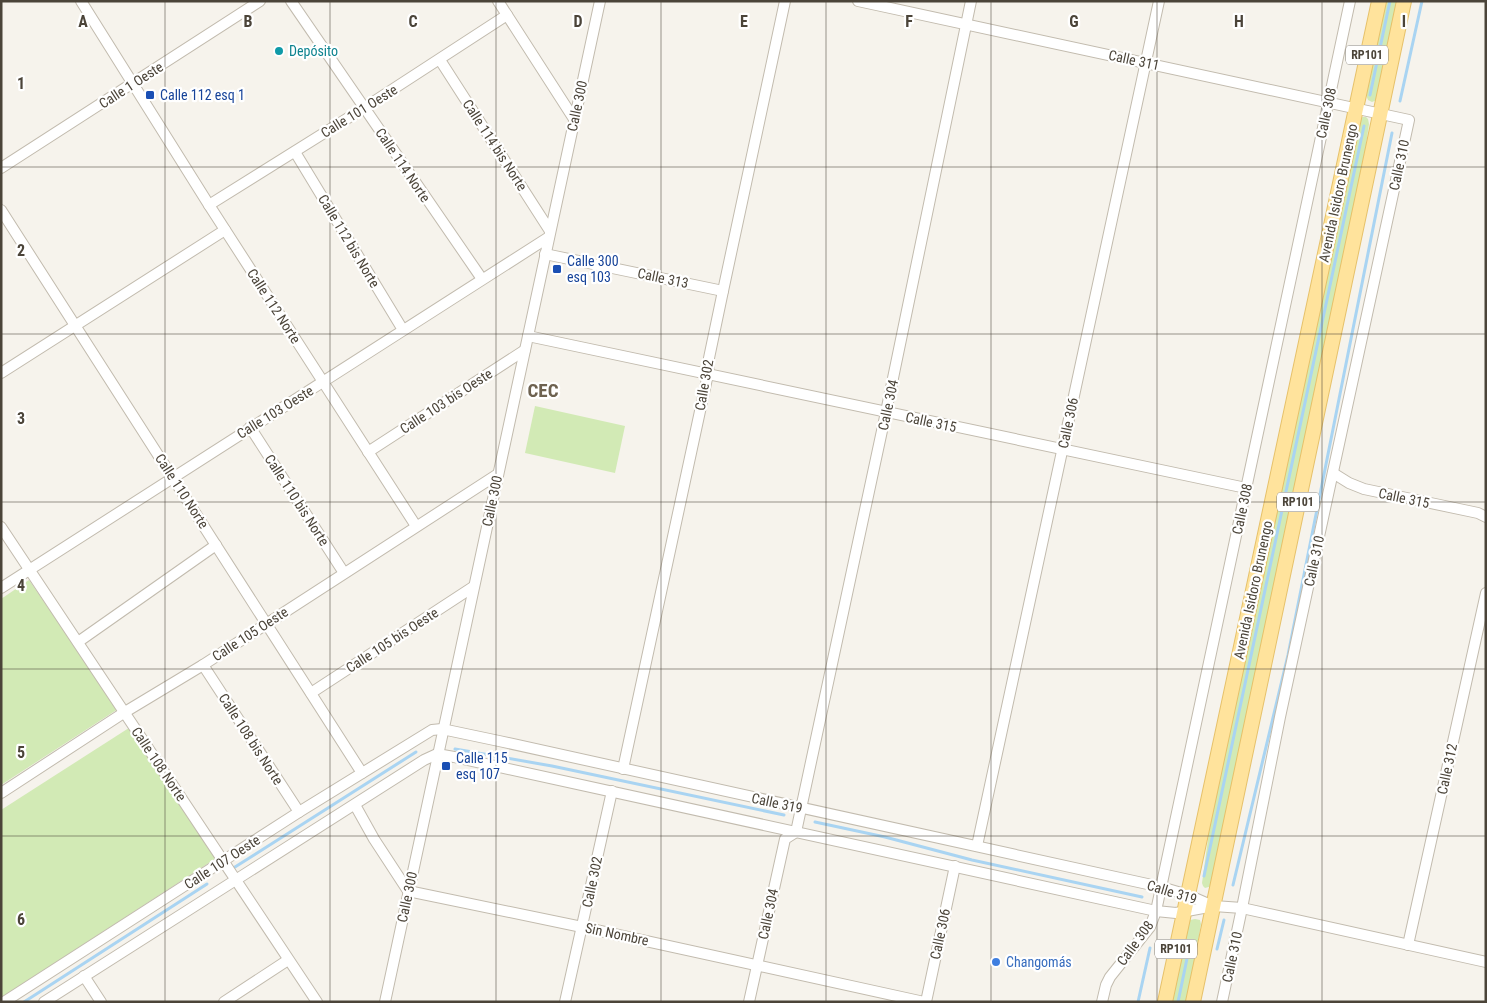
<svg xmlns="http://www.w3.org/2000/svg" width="1487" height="1003" font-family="'Roboto Condensed',sans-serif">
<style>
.green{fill:#d2eab5}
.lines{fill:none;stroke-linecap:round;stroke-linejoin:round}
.stream{stroke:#a9d4f2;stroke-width:3}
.minor-casing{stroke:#c2bbae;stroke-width:12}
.major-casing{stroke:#e6c16a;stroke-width:16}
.minor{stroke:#fff;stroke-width:10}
.major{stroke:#ffe39c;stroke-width:14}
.grid{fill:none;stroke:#4b4439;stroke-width:1;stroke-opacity:0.55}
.culture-dot{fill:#0f9aa8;stroke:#fff;stroke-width:2}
.transit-dot{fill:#1a4fb4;stroke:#fff;stroke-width:2}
.shop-dot{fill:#3f7fe0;stroke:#fff;stroke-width:2}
.labels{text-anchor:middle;stroke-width:4.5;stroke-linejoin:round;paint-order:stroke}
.shield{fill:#fff;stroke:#817c74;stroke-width:1}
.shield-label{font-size:12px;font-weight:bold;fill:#4b4439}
.culture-label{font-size:14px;fill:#0d838f;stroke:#fff;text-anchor:start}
.street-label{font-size:14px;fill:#4b4439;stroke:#fff}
.transit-label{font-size:14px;fill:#164399;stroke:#fff;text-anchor:start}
.shop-label{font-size:14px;fill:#366cbe;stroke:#fff;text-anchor:start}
.district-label{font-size:19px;font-weight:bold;fill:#6e6250;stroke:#fff}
.grid-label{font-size:16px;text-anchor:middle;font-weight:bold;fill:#4b4439;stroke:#fff;stroke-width:4.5;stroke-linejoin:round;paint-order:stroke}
</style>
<rect width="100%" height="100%" fill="#f6f3ec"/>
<!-- green -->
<g class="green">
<polygon points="1382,1 1399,1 1377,100 1372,102 1368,100 1366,95 1374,36"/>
<polygon points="1363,117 1366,117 1368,119 1369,124 1360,187 1212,886 1205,888 1203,886 1202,883 1210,825 1360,118"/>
<polygon points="535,406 625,426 615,473 525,453"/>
<polygon points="29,580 118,709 1,785 1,599"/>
<polygon points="132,726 221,855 1,998 1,810"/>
<polygon points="1195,919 1200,920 1201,924 1188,1002 1170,1002 1187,924 1190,920"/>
</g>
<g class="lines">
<!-- stream -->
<g class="stream">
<polyline points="1370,95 1390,1"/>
<polyline points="1400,101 1422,1"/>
<polyline points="455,749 552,766 784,815"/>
<polyline points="815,822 885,837 972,860 1142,897"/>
<polyline points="235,867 416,752"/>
<polyline points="1204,876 1364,126"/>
<polyline points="1233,885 1288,655 1392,133"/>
<polyline points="1217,949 1224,920"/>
<polyline points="24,1002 207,884"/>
<polyline points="1138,1002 1150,948"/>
<polyline points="1178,1002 1189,949"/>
</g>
<!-- minor casing -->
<g class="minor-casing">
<g id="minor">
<polyline points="81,1 209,205 416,526"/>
<polyline points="291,1 482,279"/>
<polyline points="498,1 574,119"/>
<polyline points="858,1 1409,120 1280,717 1242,908 1222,1002"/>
<polyline points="440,60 550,231"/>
<polyline points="295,152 403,330"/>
<polyline points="1,168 260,1"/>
<polyline points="209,205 364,108 507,15"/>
<polyline points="1,210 362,773"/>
<polyline points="545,254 723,291"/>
<polyline points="528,336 1246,488"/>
<polyline points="1,373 225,230"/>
<polyline points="250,427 344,573"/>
<polyline points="368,452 525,350"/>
<polyline points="1333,473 1349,483 1364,489 1478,513 1486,517"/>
<polyline points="1,527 317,1002"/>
<polyline points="1,588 549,237"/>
<polyline points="78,642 216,545"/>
<polyline points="203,665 299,812"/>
<polyline points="311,693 473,587"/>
<polyline points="623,769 708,374 709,358 723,291 785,1"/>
<polyline points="1,793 125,712 203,665 498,474"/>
<polyline points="355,805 374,839 408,891 582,927 924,1002"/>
<polyline points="977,846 1159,1"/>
<polyline points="1408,945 1486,593"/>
<polyline points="84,976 101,1002"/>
<polyline points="4,1002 299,812 432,730 442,729 499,741 1161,887 1188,895 1213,906"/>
<polyline points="44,1002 424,760 437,754 454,757 1156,911 1176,913 1214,906 1242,908 1486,962"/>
<polyline points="224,1002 288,960"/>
<polyline points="385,1002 600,1"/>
<polyline points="565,1002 612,791"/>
<polyline points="749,1002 785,839 796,832 886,412 971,1"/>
<polyline points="926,1002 955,866"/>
<polyline points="1102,1002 1106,985 1110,977 1150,927 1156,911 1350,1"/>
</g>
</g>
<!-- major casing -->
<g class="major-casing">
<g id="major">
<polyline points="1165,1002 1379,1"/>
<polyline points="1193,1002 1404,1"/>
</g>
</g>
<!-- minor -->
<use href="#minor" class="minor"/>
<!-- major -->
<use href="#major" class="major"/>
</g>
<!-- grid -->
<path class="grid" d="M165 1V1002M330 1V1002M496 1V1002M661 1V1002M826 1V1002M991 1V1002M1157 1V1002M1322 1V1002M1 167H1486M1 334H1486M1 502H1486M1 669H1486M1 836H1486"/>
<!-- markers -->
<circle class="culture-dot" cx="279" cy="51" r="5"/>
<g class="transit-dot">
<rect x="145" y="90" width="10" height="10" rx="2.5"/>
<rect x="552" y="264" width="10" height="10" rx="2.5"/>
<rect x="441" y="761" width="10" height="10" rx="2.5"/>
</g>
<circle class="shop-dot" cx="996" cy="962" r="5"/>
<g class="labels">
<!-- shield labels -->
<g class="shield">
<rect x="1346" y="45.5" width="42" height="19" rx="4"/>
<rect x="1277" y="492.5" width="42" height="19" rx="4"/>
<rect x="1155" y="939.5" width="42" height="19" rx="4"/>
</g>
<g class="shield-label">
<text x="1367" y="59">RP101</text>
<text x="1298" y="506">RP101</text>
<text x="1176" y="953">RP101</text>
</g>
<!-- culture labels -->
<g class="culture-label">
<text x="289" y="56">Depósito</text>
</g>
<!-- street labels -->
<g class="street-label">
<text transform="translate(1134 60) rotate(12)" y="5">Calle 311</text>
<text transform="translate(131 85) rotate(-33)" y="5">Calle 1 Oeste</text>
<text transform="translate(577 106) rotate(-78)" y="5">Calle 300</text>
<text transform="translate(359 111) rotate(-32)" y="5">Calle 101 Oeste</text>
<text transform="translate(1326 113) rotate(-78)" y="5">Calle 308</text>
<text transform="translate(495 145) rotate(57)" y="5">Calle 114 bis Norte</text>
<text transform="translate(403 165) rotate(56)" y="5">Calle 114 Norte</text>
<text transform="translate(1399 165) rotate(-78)" y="5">Calle 310</text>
<text transform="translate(1338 193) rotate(-78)" y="5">Avenida Isidoro Brunengo</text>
<text transform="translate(349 241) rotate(59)" y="5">Calle 112 bis Norte</text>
<text transform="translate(663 278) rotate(12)" y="5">Calle 313</text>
<text transform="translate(274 306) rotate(57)" y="5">Calle 112 Norte</text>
<text transform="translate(704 385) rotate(-80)" y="5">Calle 302</text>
<text transform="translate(446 401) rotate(-33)" y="5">Calle 103 bis Oeste</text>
<text transform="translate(888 405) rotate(-78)" y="5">Calle 304</text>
<text transform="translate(275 412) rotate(-32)" y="5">Calle 103 Oeste</text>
<text transform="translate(931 422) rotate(12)" y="5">Calle 315</text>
<text transform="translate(1068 423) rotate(-78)" y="5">Calle 306</text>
<text transform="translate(182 491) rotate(57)" y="5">Calle 110 Norte</text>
<text transform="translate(1404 498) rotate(12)" y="5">Calle 315</text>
<text transform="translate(297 500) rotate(57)" y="5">Calle 110 bis Norte</text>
<text transform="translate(492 501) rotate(-78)" y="5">Calle 300</text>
<text transform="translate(1242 509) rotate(-78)" y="5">Calle 308</text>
<text transform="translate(1314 561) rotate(-78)" y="5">Calle 310</text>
<text transform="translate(1253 590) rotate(-78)" y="5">Avenida Isidoro Brunengo</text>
<text transform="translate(250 634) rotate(-33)" y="5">Calle 105 Oeste</text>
<text transform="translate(392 640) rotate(-33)" y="5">Calle 105 bis Oeste</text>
<text transform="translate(251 739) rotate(57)" y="5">Calle 108 bis Norte</text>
<text transform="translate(159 764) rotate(56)" y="5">Calle 108 Norte</text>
<text transform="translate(1447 769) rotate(-78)" y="5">Calle 312</text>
<text transform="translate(777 803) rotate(12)" y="5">Calle 319</text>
<text transform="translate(222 862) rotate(-33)" y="5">Calle 107 Oeste</text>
<text transform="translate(592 882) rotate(-78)" y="5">Calle 302</text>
<text transform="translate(1172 892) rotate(17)" y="5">Calle 319</text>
<text transform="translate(407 897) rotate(-78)" y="5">Calle 300</text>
<text transform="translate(768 914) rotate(-78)" y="5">Calle 304</text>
<text transform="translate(617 934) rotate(12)" y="5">Sin Nombre</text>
<text transform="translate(940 934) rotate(-78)" y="5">Calle 306</text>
<text transform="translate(1135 943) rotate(-54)" y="5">Calle 308</text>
<text transform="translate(1232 957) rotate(-78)" y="5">Calle 310</text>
</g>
<!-- transit labels -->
<g class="transit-label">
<text x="160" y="100">Calle 112 esq 1</text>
<text x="567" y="266">Calle 300<tspan x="567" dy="16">esq 103</tspan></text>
<text x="456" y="763">Calle 115<tspan x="456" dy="16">esq 107</tspan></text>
</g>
<!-- shop labels -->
<g class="shop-label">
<text x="1006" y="967">Changomás</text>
</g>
<!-- district labels -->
<g class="district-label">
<text x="543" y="397">CEC</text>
</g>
</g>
<g class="grid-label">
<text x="83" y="27">A</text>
<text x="248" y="27">B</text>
<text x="413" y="27">C</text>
<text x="578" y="27">D</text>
<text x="744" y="27">E</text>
<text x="909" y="27">F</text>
<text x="1074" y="27">G</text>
<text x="1239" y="27">H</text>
<text x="1404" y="27">I</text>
<text x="21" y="89">1</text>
<text x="21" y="256">2</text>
<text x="21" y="424">3</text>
<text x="21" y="591">4</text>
<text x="21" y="758">5</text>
<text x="21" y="925">6</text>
</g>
<!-- border -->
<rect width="1487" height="1003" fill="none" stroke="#4b4439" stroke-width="5"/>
</svg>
